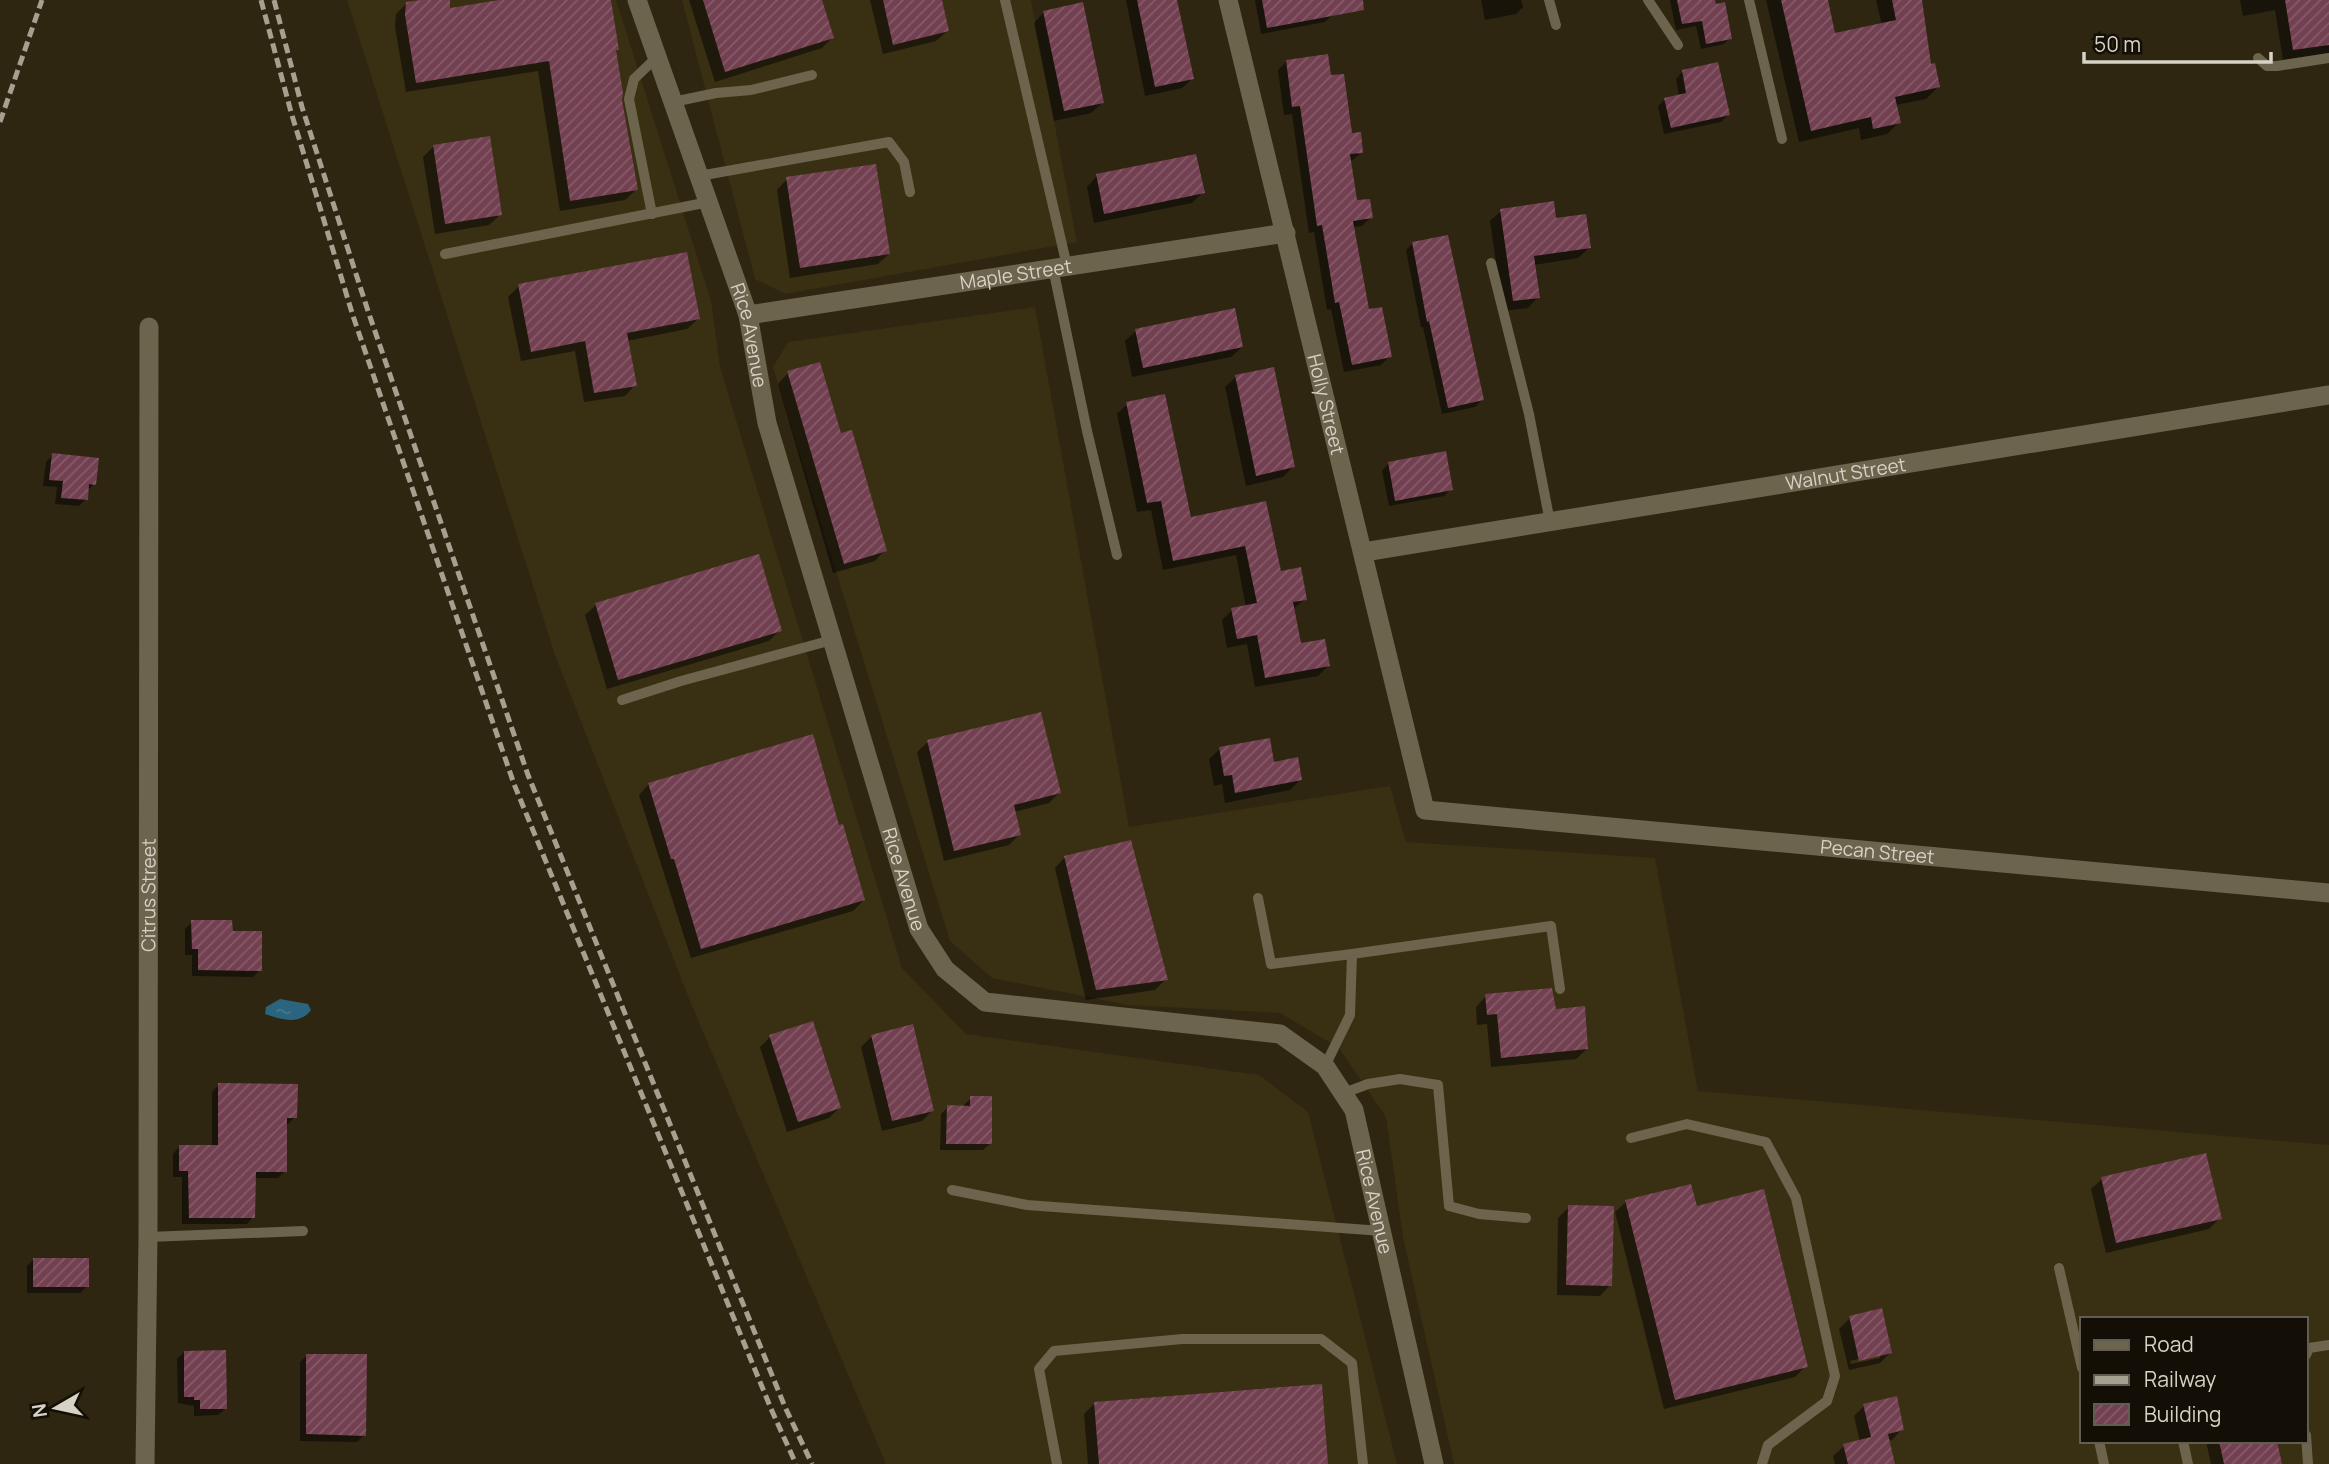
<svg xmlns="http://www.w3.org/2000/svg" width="2329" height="1464" font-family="Manrope,sans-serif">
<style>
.built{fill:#392f13;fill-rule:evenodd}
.water{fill:url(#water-ripples)}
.shadow{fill:#0007;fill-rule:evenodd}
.building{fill:url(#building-hatch)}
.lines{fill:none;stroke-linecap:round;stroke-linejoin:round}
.lane{stroke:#6c644d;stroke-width:10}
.street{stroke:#6c644d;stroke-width:19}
.rail{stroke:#a6a091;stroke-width:5;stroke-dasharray:10 5;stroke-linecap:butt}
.labels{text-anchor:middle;stroke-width:6;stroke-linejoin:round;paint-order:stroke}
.street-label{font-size:19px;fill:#d7d2c6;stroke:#130f07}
</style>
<defs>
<pattern id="water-ripples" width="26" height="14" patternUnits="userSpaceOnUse" patternTransform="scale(1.75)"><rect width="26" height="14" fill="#2a647f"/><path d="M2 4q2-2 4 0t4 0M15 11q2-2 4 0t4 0" fill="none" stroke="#487990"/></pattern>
<pattern id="building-hatch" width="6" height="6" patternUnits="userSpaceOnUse" patternTransform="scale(1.75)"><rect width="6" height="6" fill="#724051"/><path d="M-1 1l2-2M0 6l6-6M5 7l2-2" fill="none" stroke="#855b69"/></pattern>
</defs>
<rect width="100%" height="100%" fill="#2e2611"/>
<!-- built -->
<g class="built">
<polygon points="347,0 616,0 711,301 720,367 902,968 966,1034 1259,1075 1308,1112 1397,1464 886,1464 690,1001 555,655"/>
<polygon points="682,0 1031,0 1077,242 785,294 755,279"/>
<path d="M1035 307 1129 827 1390 786 1406 842 1655 858 1698 1091 2329 1145V1464H1454L1403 1237 1386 1117 1339 1048 1280 1013 1128 1005 992 978 950 941 773 367 788 342ZM2082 1319H2306V1441H2082Z"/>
</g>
<!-- water -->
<path class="water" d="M280 999 308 1004 311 1010C299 1026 280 1019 265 1014L266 1007Z"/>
<!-- shadow -->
<g class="shadow">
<polygon points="435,0 448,0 448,10 510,0 609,0 617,49 615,51 620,100 636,190 625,200 560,211 538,71 406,92 395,27 396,14 406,4"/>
<polygon points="689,0 820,0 832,38 822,48 715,82"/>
<polygon points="870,0 940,0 947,31 936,41 883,54"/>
<polygon points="1126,0 1176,0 1192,79 1182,88 1145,96"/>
<polygon points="1255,0 1329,0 1332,15 1325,22 1261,34"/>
<polygon points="1481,0 1521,0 1523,7 1516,14 1485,20"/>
<polygon points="1670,0 1713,0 1730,38 1724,44 1701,49 1696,26 1676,30"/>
<polygon points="1766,0 1826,0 1834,36 1882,25 1876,0 1919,0 1930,66 1938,87 1926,99 1896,105 1899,122 1887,134 1861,140 1859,128 1799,142"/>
<polygon points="2240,0 2329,0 2329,53 2283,60 2275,10 2243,16"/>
<polygon points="1044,12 1102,103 1091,113 1054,121 1034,23"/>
<polygon points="1286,62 1329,77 1350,135 1362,152 1353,160 1349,161 1355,202 1371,217 1362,226 1352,227 1368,312 1390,356 1381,365 1344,372 1331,309 1327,310 1314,232 1309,233 1292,114 1284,115 1278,70"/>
<polygon points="1682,72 1728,115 1721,122 1664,134 1658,106 1665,99 1679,96 1676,79"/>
<polygon points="434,146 500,215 489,225 435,234 423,157"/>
<polygon points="1097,176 1203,192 1192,203 1094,223 1087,187"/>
<polygon points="787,179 889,254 878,264 790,278 777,190"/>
<polygon points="1501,211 1555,220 1589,248 1578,258 1534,265 1538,297 1528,308 1503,311 1490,221"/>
<polygon points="1413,243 1482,400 1475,407 1442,414 1423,327 1421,327 1406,250"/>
<polygon points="519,286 698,319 687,329 627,341 635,385 625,396 584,402 575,351 521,361 508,297"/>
<polygon points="1136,331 1242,347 1231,357 1132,377 1125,341"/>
<polygon points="788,373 840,435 885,550 875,561 833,573 778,384"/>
<polygon points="1236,377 1293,467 1283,477 1246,486 1225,387"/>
<polygon points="1127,404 1189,520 1264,503 1279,573 1305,599 1292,610 1300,645 1328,666 1318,676 1255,687 1247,644 1227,648 1222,620 1232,610 1246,607 1236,555 1163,570 1151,510 1137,512 1117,414"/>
<polygon points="53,455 94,484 87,491 86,499 79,506 55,504 57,487 43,486 46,462"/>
<polygon points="1388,464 1451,489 1444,496 1389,506 1382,471"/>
<polygon points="596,605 780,630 769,641 607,689 585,615"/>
<polygon points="928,742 1059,793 1049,803 1014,812 1020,834 1009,845 944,861 917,752"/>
<polygon points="1220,749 1273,764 1300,780 1290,790 1225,803 1222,784 1214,786 1209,759"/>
<polygon points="649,784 838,827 864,900 853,911 691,958 639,795"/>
<polygon points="1065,857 1166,979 1155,990 1086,1000 1055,868"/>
<polygon points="192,922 260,970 253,977 192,976 192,955 185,955 185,929"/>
<polygon points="1486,996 1554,1011 1587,1049 1576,1059 1491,1067 1487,1024 1477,1025 1476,1007"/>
<polygon points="872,1036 932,1111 922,1121 882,1131 861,1047"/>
<polygon points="770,1037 839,1108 829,1118 787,1132 760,1047"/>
<polygon points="219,1085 295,1117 288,1124 285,1124 285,1171 278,1178 254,1178 253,1217 247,1224 182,1224 182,1177 173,1177 173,1154 179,1147 212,1147 212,1092"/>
<polygon points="971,1098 990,1144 983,1150 940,1150 941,1114 948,1107 964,1108 964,1105"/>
<polygon points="2102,1179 2220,1218 2209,1229 2106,1253 2091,1189"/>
<polygon points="1626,1202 1696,1208 1806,1366 1795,1377 1664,1409 1615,1212"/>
<polygon points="1569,1207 1610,1285 1600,1296 1557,1295 1558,1218"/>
<polygon points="34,1259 87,1286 80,1293 27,1293 27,1266"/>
<path d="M1850 1318 1890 1353 1880 1363 1849 1370 1839 1329ZM1880 1354V1358L1851 1364 1850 1361Z"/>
<polygon points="184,1352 225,1409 218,1415 194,1416 194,1406 178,1403 177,1359"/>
<polygon points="306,1356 364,1435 357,1442 300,1441 300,1362"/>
<polygon points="1095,1403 1326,1464 1088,1464 1084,1414"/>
<polygon points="1864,1406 1902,1429 1892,1440 1888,1441 1893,1464 1835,1464 1833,1456 1844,1446 1860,1442 1854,1416"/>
<polygon points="2206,1441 2275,1441 2281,1464 2211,1464"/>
</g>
<!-- building -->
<g class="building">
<polygon points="421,0 450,0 450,8 499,0 611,0 619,50 616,50 623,93 622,100 638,190 570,201 549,61 416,83 405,15 406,2"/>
<polygon points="703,0 822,0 834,38 725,72"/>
<polygon points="883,0 942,0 949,31 893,45"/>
<polygon points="1137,0 1177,0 1194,79 1155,87"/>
<polygon points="1262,0 1363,0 1364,10 1267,28"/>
<polygon points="1677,0 1715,0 1716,4 1725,2 1732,39 1706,44 1702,21 1682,24"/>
<polygon points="1781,0 1828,0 1835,33 1896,20 1892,0 1922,0 1931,64 1935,63 1940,87 1895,97 1901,123 1873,129 1871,117 1811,131"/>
<polygon points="2285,0 2329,0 2329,45 2293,50"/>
<polygon points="1083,2 1104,103 1064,111 1043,11"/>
<polygon points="1328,54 1331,75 1344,74 1352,133 1361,132 1363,153 1350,154 1357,200 1370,199 1373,218 1353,221 1369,309 1382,307 1392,357 1352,365 1339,302 1335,303 1322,225 1317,226 1300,106 1292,107 1286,60"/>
<polygon points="1718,62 1730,115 1671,128 1664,98 1686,93 1682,70"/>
<polygon points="490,136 502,215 445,224 433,145"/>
<polygon points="1196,154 1205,193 1104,214 1096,174"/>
<polygon points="876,164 890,254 800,268 786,177"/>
<polygon points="1554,201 1556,218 1586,214 1591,248 1534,256 1540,298 1513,301 1500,209"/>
<polygon points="1448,235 1484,400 1448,408 1429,321 1427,322 1412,242"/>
<polygon points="687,252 700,319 627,333 637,386 594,393 585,341 531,352 518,284"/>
<polygon points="1235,308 1243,347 1143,368 1135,329"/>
<polygon points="820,362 841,433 852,430 887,551 844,564 787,371"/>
<polygon points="1274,367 1295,467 1256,476 1235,375"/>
<polygon points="1165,394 1191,517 1266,501 1281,571 1301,567 1307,600 1293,602 1301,643 1325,639 1330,666 1265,678 1257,635 1237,639 1231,608 1257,603 1245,546 1173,561 1161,501 1147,503 1126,402"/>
<polygon points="1446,451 1453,490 1395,501 1388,462"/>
<polygon points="52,453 99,458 96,485 89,484 88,500 61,498 63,481 49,480"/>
<polygon points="759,554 782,631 618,680 595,603"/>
<polygon points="1041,712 1061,793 1014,805 1021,835 954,851 927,740"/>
<polygon points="813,734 839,825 843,824 865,900 701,949 674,859 671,859 648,783"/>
<polygon points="1270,738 1274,762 1298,757 1302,780 1235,793 1232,775 1224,776 1219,747"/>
<polygon points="1131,840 1168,980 1096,990 1064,856"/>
<polygon points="191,920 232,920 233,931 262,931 262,971 198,970 198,949 192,949"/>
<polygon points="1552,988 1556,1009 1585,1006 1588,1049 1501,1058 1497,1014 1487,1015 1485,994"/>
<polygon points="813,1021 841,1108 798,1122 769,1035"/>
<polygon points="913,1024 934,1111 892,1121 871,1035"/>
<polygon points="218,1083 298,1084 297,1118 287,1118 287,1172 256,1172 255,1218 189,1218 188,1171 179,1171 179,1145 218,1145"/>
<polygon points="970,1096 992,1096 992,1144 946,1144 947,1105 970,1106"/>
<polygon points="2206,1153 2222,1219 2116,1243 2101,1177"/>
<polygon points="1691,1184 1697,1206 1764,1189 1808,1367 1675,1400 1625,1200"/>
<polygon points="1568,1205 1614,1206 1612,1286 1566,1285"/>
<rect x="33" y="1258" width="56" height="29"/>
<polygon points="1882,1308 1892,1353 1859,1361 1849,1316"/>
<polygon points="226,1350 227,1409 200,1409 200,1400 194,1400 194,1397 184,1397 184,1351"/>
<polygon points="306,1354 367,1354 366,1436 306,1434"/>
<polygon points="1322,1384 1328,1464 1099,1464 1094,1402"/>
<polygon points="1897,1396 1904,1430 1888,1434 1895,1464 1848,1464 1843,1444 1871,1437 1863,1404"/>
<polygon points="2219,1441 2277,1441 2282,1464 2224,1464"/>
</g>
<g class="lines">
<!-- lane -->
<g class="lane">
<polyline points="1005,0 1067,266"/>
<polyline points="1549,0 1556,25"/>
<polyline points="1648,0 1678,45"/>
<polyline points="1749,0 1782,139"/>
<polyline points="2258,58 2267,66 2277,66 2329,58"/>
<polyline points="673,102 716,93 751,90 812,75"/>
<polyline points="699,176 889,142 904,162 910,192"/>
<polyline points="652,214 629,99 634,79 657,57"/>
<polyline points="445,254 709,202"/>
<polyline points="1491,263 1529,414 1550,522"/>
<polyline points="1053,268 1087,431 1117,555"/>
<polyline points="622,700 681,681 832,640"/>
<polyline points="1258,898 1271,964 1352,954 1350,1015 1325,1066"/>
<polyline points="1352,954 1551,926 1560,989"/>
<polyline points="1344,1093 1368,1084 1400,1079 1438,1085 1449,1206 1479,1214 1526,1218"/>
<polyline points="1631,1138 1687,1124 1766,1142 1796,1198 1835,1376 1827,1401 1768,1445 1762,1464"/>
<polyline points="952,1190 1027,1205 1382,1231"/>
<polyline points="148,1237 303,1231"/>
<polyline points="2059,1268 2082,1368"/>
<polyline points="2306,1355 2309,1348 2329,1345"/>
<polyline points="2306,1435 2308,1464"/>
<polyline points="2099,1441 2104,1464"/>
<polyline points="2183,1441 2188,1464"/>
<polyline points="1057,1464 1039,1369 1054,1351 1182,1339 1321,1339 1352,1363 1363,1464"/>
</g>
<!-- street -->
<g class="street">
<path id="s1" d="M637 0 748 315 767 423 919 929 945 969 985 1002 1280 1034 1325 1066 1354 1110 1434 1464"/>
<path id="s2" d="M1228 0 1425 810 2329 893"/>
<path id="s3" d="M748 315 1286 233"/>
<path id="s4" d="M1364 552 2329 395"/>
<path id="s5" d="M145 1464 148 1237 149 327"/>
</g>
<!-- rail -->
<g class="rail">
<polyline points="261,0 291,112 353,316 514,784 772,1411 796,1464"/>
<polyline points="274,0 302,107 368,311 528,775 785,1407 812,1464"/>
<polyline points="0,122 42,0"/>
</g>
</g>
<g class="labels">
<!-- street labels -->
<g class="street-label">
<text dy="7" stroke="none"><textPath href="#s3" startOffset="271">Maple Street</textPath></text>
<text dy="7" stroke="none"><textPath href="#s1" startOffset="354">Rice Avenue</textPath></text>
<text dy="7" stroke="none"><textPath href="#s2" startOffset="416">Holly Street</textPath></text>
<text dy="7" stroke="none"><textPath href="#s4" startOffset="488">Walnut Street</textPath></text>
<text dy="7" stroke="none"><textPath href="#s2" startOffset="1288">Pecan Street</textPath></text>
<text dy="7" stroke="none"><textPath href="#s1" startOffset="920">Rice Avenue</textPath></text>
<text dy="7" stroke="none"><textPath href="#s5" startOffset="569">Citrus Street</textPath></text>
<text dy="7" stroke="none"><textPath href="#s1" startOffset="1570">Rice Avenue</textPath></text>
</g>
</g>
<!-- legend -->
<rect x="2080" y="1317" width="228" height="126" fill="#130f07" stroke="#615d53" stroke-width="2"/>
<rect x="2094" y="1340" width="35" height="10" fill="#6c644d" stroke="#615d53" stroke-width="2"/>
<text x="2144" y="1352" font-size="21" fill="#d7d2c6">Road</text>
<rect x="2094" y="1375" width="35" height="10" fill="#a6a091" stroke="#615d53" stroke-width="2"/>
<text x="2144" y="1387" font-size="21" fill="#d7d2c6">Railway</text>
<rect x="2094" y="1404" width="35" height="21" fill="url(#building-hatch)" stroke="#615d53" stroke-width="2"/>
<text x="2144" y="1422" font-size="21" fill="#d7d2c6">Building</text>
<!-- north arrow -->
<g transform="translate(56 1408) rotate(261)" stroke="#130f07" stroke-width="5" paint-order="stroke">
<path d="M0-5L12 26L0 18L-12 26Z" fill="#d7d2c6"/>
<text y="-10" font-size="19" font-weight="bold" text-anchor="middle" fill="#d7d2c6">N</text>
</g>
<!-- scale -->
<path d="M2084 52v10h187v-10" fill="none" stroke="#d7d2c6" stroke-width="3.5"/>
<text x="2094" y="52" font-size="21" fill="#d7d2c6" stroke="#130f07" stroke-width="5" paint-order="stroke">50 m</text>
</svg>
